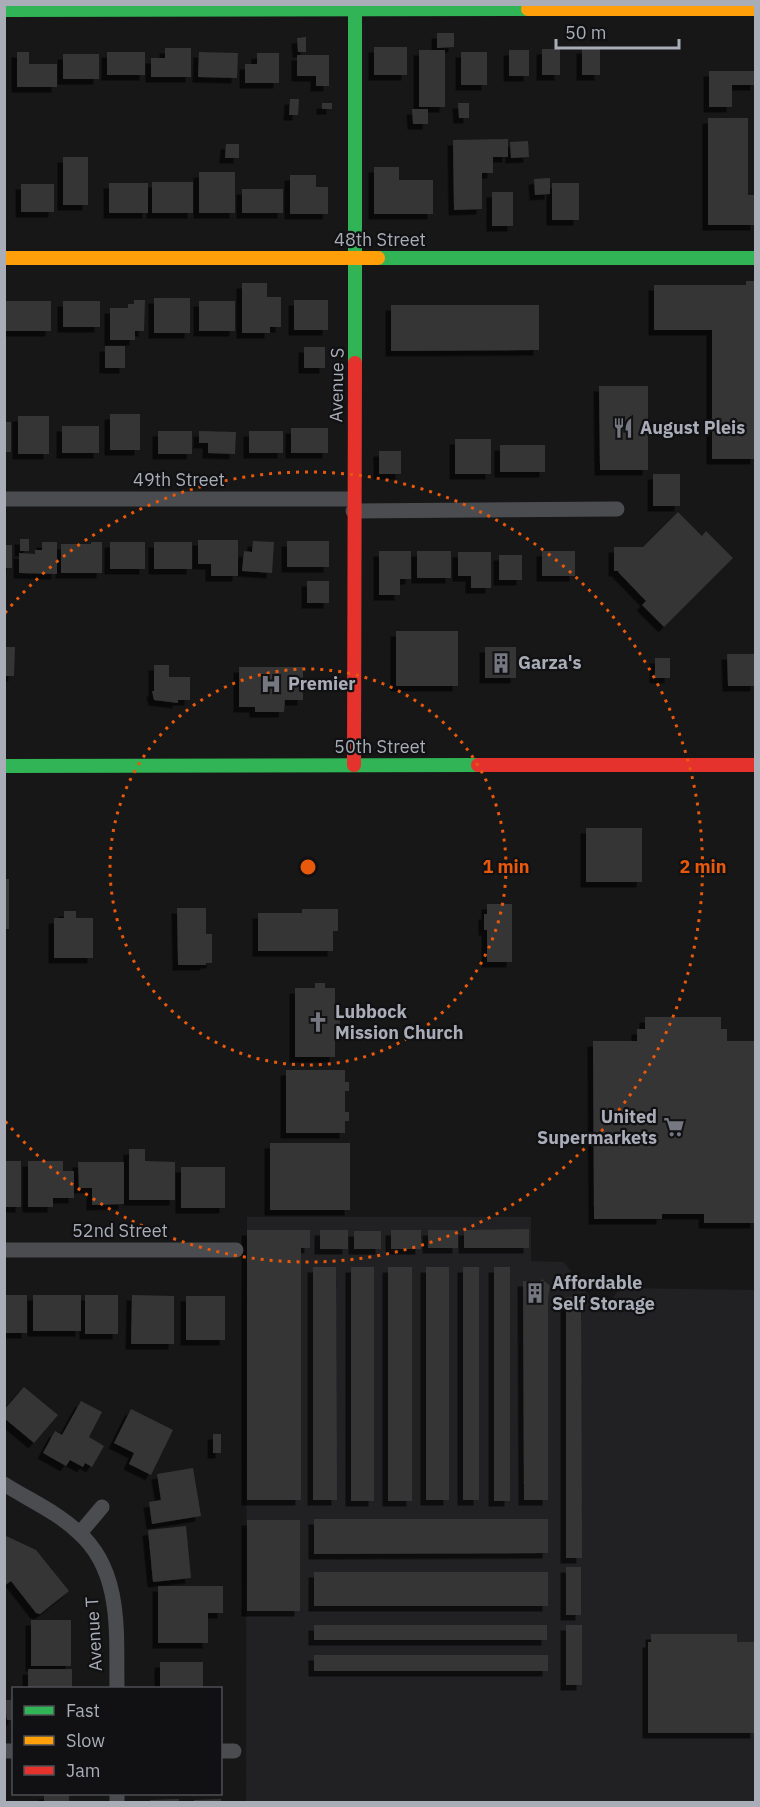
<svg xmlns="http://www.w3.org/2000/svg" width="760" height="1807" font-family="'IBM Plex Sans',sans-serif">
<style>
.built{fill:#212123}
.building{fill:#353536;filter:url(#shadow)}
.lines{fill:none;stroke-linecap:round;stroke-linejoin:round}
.street{stroke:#4b4c50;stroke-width:15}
.fast{stroke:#30b455;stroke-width:14}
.slow{stroke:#ff9f0a;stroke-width:14}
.jam{stroke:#e5322d;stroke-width:14}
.ring{fill:none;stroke:#e8590c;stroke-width:3;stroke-dasharray:3 6}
.labels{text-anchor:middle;stroke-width:4.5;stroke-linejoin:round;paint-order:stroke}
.street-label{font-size:18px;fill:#a8adb8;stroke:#111113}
.poi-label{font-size:18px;font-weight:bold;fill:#a8adb8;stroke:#111113;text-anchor:start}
.centre{fill:#e8590c;stroke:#111113;stroke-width:3}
.ring-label{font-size:18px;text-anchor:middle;font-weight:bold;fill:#e8590c;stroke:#111113;stroke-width:4.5;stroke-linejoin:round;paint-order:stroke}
</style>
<defs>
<filter id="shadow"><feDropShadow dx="-5.5" dy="5.5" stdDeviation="0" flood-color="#0009"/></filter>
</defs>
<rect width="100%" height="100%" fill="#171717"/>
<!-- built -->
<polygon class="built" points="247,1217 531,1217 531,1261 564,1262 602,1313 620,1288 755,1290 755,1802 246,1802"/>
<!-- building -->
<g class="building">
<polygon points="437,33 454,33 454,47 437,48"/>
<polygon points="306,37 306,52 298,52 297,38"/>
<rect x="374" y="47" width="33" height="28"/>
<polygon points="165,48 191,48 191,77 151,77 151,58 165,58"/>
<rect x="582" y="48" width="18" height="27"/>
<rect x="542" y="49" width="18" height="26"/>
<rect x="419" y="50" width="26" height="57"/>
<rect x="509" y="50" width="20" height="26"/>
<polygon points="17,52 29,52 29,64 57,64 57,87 17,87"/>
<rect x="107" y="52" width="38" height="23"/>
<polygon points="199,52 238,53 237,78 198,77"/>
<rect x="461" y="52" width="26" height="33"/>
<polygon points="257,53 279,53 279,83 245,83 245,64 257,64"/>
<rect x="63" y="54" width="36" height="25"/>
<polygon points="297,55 329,55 329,86 316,86 316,76 297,76"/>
<polygon points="709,71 756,71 756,85 732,85 732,107 709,107"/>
<polygon points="290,99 299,99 298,115 289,115"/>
<rect x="322" y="103" width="10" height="6"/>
<polygon points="458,103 469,103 469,118 459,118"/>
<polygon points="412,109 428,109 428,124 413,124"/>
<polygon points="708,118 748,118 748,195 756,195 756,225 708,225"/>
<polygon points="508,139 508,157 493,157 493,173 482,173 482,209 454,210 453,140"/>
<polygon points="528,141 529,157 511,158 510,142"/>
<polygon points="226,144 239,144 239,158 225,158"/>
<rect x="63" y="157" width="25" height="48"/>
<polygon points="374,167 399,167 399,180 433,180 433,214 374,214"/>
<rect x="199" y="172" width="36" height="41"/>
<polygon points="290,175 316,175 316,187 328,187 328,214 290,214"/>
<polygon points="550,178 550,194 535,195 534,179"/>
<rect x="152" y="182" width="41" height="31"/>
<rect x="109" y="183" width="39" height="30"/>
<rect x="552" y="183" width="27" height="37"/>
<rect x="21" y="184" width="33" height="28"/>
<rect x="242" y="189" width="41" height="24"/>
<rect x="492" y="192" width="21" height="34"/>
<polygon points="746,281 756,281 756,459 712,459 712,330 654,330 654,285 746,285"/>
<polygon points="242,283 267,283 267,297 281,297 281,327 270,327 270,333 242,333"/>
<rect x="154" y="298" width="36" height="35"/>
<polygon points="134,300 145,300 144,331 135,331 135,340 110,340 110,308 128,308 128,304 134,304"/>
<rect x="294" y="300" width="34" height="30"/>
<rect x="4" y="301" width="47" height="30"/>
<rect x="63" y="301" width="37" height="26"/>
<rect x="199" y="301" width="36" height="30"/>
<polygon points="391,305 539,305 539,350 391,351"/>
<rect x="105" y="346" width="20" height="22"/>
<rect x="304" y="347" width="21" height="21"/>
<polygon points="599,386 648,386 648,470 600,470"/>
<rect x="110" y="414" width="30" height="36"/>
<rect x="18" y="416" width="31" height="38"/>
<rect x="4" y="422" width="7" height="30"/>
<rect x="62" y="426" width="37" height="27"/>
<rect x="291" y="428" width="37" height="25"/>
<rect x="158" y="431" width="34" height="23"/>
<polygon points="199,431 236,432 235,454 208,453 208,443 199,443"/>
<rect x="249" y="431" width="34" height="22"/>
<rect x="455" y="439" width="36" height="35"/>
<rect x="500" y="445" width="45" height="27"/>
<rect x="379" y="451" width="22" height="23"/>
<rect x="653" y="474" width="27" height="32"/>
<polygon points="678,512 702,536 706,531 733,558 664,627 642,605 646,601 618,572 619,571 614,571 614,547 643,547"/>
<rect x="20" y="539" width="9" height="12"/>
<polygon points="198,540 238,540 238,576 211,576 211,564 198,564"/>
<polygon points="253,541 274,542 272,573 242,571 244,551 252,552"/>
<rect x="287" y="541" width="42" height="26"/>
<polygon points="42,542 57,542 57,574 19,573 19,553 35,554 35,550 42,550"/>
<polygon points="91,542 102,542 102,573 61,573 61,544 91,544"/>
<rect x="110" y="542" width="35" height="27"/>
<rect x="154" y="542" width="38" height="27"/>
<rect x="4" y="545" width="8" height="23"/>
<polygon points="379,551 411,551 411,579 400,579 400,595 379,595"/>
<rect x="417" y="551" width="34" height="27"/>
<rect x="542" y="551" width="33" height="25"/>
<polygon points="458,552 491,552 491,588 471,588 471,576 458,576"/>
<rect x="499" y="555" width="23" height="25"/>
<rect x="307" y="581" width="22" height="22"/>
<rect x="396" y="631" width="62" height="55"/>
<polygon points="4,647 15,647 14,676 4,676"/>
<rect x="485" y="647" width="31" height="31"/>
<polygon points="727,654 756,654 756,686 728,686"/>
<rect x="655" y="658" width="15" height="20"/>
<polygon points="154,665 169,665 169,677 190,677 190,700 178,700 178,703 154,700 152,691 154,691"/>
<polygon points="239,667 303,667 303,700 285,700 284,712 255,712 255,707 239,707"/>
<rect x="586" y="828" width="56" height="54"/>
<rect x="4" y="879" width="5" height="50"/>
<polygon points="487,904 512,904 512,962 487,962 487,930 484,930 484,914 487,914"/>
<polygon points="177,908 206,908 206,934 212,934 212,963 206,963 206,965 178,965"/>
<polygon points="302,909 338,909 338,931 333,931 333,951 258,951 258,913 302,913"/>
<polygon points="64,911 76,911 76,918 93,918 93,958 54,958 54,918 64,918"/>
<polygon points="315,983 325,983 325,988 335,988 335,1015 340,1015 340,1029 335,1029 335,1057 295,1057 295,988 315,988"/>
<polygon points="645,1017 721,1017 721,1029 727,1029 727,1041 756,1041 756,1223 704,1223 704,1214 662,1214 662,1219 594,1219 593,1041 637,1041 637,1029 645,1029"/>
<polygon points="286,1070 345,1070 345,1082 349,1082 349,1091 345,1091 345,1112 349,1112 349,1121 345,1121 345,1133 286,1133"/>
<rect x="270" y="1143" width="80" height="67"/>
<polygon points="129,1149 145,1149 145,1161 175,1162 175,1200 129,1200"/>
<polygon points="5,1161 21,1161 21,1207 4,1207"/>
<polygon points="28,1161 63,1161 63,1171 74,1171 74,1198 53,1198 53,1207 28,1207"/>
<polygon points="78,1162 124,1162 124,1204 92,1205 92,1188 79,1188"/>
<rect x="181" y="1167" width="44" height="41"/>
<polygon points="529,1229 529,1248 464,1248 464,1230"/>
<polygon points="247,1230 310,1230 310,1248 301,1248 301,1500 247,1500"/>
<rect x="320" y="1230" width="28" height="19"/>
<rect x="391" y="1230" width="30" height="19"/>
<rect x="428" y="1230" width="30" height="18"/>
<rect x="354" y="1231" width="27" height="18"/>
<polygon points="313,1267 336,1267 337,1500 313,1500"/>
<rect x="351" y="1267" width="23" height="234"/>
<rect x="388" y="1267" width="24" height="234"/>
<rect x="426" y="1267" width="23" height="233"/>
<rect x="463" y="1267" width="16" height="233"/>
<rect x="494" y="1267" width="16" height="234"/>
<polygon points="542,1279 550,1286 548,1299 548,1500 524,1500 523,1281 541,1281"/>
<rect x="4" y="1295" width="23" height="38"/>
<rect x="33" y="1295" width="48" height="36"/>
<rect x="85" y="1295" width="33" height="39"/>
<polygon points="132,1295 174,1296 174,1344 131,1344"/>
<rect x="186" y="1296" width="39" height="44"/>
<polygon points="566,1297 581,1297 582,1558 566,1558"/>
<polygon points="24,1387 58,1415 34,1443 4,1418 4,1410"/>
<polygon points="81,1401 102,1412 89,1437 104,1446 92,1467 85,1463 83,1467 70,1460 66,1466 43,1453 55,1431 62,1435"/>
<polygon points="131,1409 173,1430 151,1475 129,1464 134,1453 114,1443"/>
<rect x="213" y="1434" width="8" height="19"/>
<polygon points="193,1468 201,1516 152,1524 149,1502 161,1500 157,1474"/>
<polygon points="314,1519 548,1519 548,1553 314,1554"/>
<rect x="247" y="1520" width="53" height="91"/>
<polygon points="186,1526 191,1578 153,1582 148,1530"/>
<polygon points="4,1535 36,1550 69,1591 40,1614 36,1613 11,1581 4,1586"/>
<rect x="566" y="1567" width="15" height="48"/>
<rect x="314" y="1572" width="234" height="34"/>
<polygon points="158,1586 223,1586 223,1613 208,1613 208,1643 158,1643"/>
<rect x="31" y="1620" width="40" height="46"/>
<rect x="314" y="1625" width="233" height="15"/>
<rect x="566" y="1625" width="16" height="60"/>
<polygon points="651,1634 737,1634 737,1642 756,1642 756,1733 648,1733 648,1642 651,1642"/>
<rect x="314" y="1655" width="234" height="16"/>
<rect x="160" y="1662" width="43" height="26"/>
<rect x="28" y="1669" width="44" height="19"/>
<polygon points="4,1700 14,1700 14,1720 7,1720"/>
<rect x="44" y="1794" width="25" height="8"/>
<polygon points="179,1799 179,1802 150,1802 150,1800"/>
<polygon points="221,1799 221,1802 194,1802 194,1800"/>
</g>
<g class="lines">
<!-- street -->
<g class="street">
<polyline points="4,499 353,499"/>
<polyline points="353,511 617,509"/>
<polyline points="4,1250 236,1250"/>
<path d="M4 1484C29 1500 57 1512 78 1532 123 1571 116 1635 117 1688"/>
<polyline points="80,1533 102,1507"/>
<polyline points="4,1751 14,1751"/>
<polyline points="220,1751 234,1751"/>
<polyline points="117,1802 117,1794"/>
</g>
<!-- fast -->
<g class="fast">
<polyline points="4,10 528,9"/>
<polyline points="378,258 756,258"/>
<polyline points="355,363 355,4"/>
<polyline points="4,766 478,765"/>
</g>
<!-- slow -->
<g class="slow">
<polyline points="528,9 756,9"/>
<polyline points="4,258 378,258"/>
</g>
<!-- jam -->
<g class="jam">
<polyline points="354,765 355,363"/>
<polyline points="478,765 756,765"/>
</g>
</g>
<!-- distance rings -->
<g class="ring">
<circle cx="308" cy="867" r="198"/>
<path d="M5 613A395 395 0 1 1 5 1121"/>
</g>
<!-- icons -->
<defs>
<g id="restaurant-bare" transform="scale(1.62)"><path d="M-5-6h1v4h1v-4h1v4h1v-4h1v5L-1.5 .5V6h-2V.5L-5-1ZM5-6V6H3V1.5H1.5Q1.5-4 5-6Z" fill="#757880" stroke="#111113" stroke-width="2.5" paint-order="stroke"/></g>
<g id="building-bare" transform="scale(1.62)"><path d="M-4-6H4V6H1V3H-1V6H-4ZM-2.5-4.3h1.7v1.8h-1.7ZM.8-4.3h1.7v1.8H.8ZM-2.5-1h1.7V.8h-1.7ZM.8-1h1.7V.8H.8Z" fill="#757880" stroke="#111113" stroke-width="2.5" paint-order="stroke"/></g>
<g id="hospital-bare" transform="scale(1.62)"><path d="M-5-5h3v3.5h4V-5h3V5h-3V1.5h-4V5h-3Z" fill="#757880" stroke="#111113" stroke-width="2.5" paint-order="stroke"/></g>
<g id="church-bare" transform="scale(1.62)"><path d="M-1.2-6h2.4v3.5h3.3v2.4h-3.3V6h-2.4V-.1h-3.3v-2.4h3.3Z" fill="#757880" stroke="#111113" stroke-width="2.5" paint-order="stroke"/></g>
<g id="supermarket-bare" transform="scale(1.62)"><path d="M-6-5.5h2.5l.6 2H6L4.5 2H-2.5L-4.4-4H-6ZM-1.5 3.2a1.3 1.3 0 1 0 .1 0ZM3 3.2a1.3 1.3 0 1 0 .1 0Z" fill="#757880" stroke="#111113" stroke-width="2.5" paint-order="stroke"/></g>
</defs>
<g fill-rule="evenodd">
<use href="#restaurant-bare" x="623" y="428"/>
<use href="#building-bare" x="501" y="663"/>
<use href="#hospital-bare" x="271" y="684"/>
<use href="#church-bare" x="318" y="1022"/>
<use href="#supermarket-bare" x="674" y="1127"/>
<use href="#building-bare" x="535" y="1293"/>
</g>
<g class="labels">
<!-- street labels -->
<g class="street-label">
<text x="380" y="246">48th Street</text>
<text transform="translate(337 385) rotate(-89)" y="6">Avenue S</text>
<text x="179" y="486">49th Street</text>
<text x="380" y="753">50th Street</text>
<text x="120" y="1237">52nd Street</text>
<text transform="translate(94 1634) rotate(-93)" y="6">Avenue T</text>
</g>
<!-- poi labels -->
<g class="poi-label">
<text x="640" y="434">August Pleis</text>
<text x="518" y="669">Garza's</text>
<text x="288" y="690">Premier</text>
<text x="335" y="1018">Lubbock<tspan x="335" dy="21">Mission Church</tspan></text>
<text x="657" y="1123" text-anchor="end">United<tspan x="657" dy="21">Supermarkets</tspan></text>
<text x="552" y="1289">Affordable<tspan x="552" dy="21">Self Storage</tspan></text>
</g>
</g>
<circle cx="308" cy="867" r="9" class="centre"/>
<g class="ring-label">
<text x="506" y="873">1 min</text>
<text x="703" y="873">2 min</text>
</g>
<!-- border -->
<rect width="760" height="1807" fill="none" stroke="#a8adb8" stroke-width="12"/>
<!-- legend -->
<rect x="12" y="1687" width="210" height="108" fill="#111113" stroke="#4d4f55" stroke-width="1.5"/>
<rect x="24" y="1706" width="30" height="9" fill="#30b455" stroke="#4d4f55" stroke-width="1.5"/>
<text x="66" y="1717" font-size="18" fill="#a8adb8">Fast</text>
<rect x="24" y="1736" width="30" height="9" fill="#ff9f0a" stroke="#4d4f55" stroke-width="1.5"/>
<text x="66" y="1747" font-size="18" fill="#a8adb8">Slow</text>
<rect x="24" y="1766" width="30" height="9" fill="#e5322d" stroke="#4d4f55" stroke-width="1.5"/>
<text x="66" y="1777" font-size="18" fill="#a8adb8">Jam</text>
<!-- scale -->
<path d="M556 39v9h123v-9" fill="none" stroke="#a8adb8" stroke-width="3"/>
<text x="565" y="39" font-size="18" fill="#a8adb8" stroke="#111113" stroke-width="4.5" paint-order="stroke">50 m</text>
</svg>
